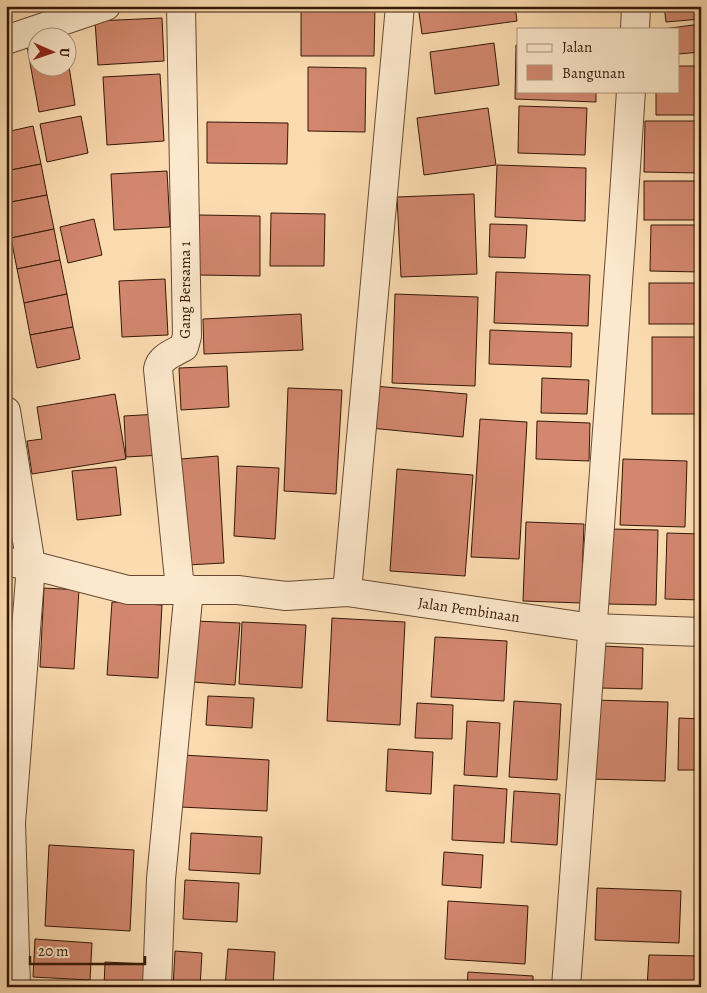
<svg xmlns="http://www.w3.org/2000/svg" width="707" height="993" font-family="Alegreya,serif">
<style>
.building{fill:#d2876e;stroke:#341807}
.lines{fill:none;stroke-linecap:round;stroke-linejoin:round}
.minor-casing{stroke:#664931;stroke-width:30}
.minor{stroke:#fce8cc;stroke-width:28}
.labels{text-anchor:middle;stroke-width:4;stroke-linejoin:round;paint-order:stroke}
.street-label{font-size:15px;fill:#341807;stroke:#fce8cc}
</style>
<rect width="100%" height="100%" fill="#fbdbb0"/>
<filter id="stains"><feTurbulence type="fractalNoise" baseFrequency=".004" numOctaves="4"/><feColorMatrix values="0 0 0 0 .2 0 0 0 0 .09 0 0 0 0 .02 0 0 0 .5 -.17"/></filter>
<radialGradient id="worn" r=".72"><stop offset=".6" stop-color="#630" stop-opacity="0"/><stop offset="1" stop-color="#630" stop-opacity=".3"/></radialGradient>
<!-- building -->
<g class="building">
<polygon points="301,6 375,6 374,56 301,56"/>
<polygon points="418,6 515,6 517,21 422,34"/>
<polygon points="664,6 701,6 701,19 666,22"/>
<polygon points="162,18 164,61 98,65 95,21"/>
<polygon points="701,24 701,52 678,54 678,29 663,29"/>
<polygon points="38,39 38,68 68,68 68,60 75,105 39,112 26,41"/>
<polygon points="494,43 499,85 435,94 430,52"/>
<polygon points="516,45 518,45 518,91 596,91 596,102 515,99"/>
<polygon points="678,66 701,66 701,115 656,115 656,91 678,91"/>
<polygon points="308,67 366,68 365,132 308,131"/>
<polygon points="160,74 164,141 107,145 103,77"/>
<polygon points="519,106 587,108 585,155 518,153"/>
<polygon points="488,108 496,165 424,175 417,118"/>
<polygon points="81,116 88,153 47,162 40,124"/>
<polygon points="645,121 701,121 701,173 644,172"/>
<polygon points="207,122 288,123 287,164 207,163"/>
<polygon points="33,126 41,164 6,171 6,132"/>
<polygon points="41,164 47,195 6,203 6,171"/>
<polygon points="497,165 586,168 585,221 495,217"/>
<polygon points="167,171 170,227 114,230 111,174"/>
<rect x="644" y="181" width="57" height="39"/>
<polygon points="474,194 477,274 401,277 397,197"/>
<polygon points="47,195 54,229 11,238 6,215 6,203"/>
<polygon points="271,213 325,214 324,266 270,266"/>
<polygon points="199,215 260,216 260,276 198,275"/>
<polygon points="94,219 102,255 68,263 60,227"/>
<polygon points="490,224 527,225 525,258 489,257"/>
<polygon points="651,225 701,225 701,272 650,271"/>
<polygon points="54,229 60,260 17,269 11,238"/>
<polygon points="60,260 67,294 24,303 17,269"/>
<polygon points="496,272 590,275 588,326 494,323"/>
<polygon points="165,279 168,335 122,337 119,281"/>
<rect x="649" y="283" width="52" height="41"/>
<polygon points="67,294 73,327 30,335 24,303"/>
<polygon points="395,294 478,297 475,386 392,383"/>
<polygon points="301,314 303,350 204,354 203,319"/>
<polygon points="73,327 80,359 37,368 30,335"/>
<polygon points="490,330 572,333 571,367 489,364"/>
<rect x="652" y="337" width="49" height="77"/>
<polygon points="227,366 229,407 181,410 179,368"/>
<polygon points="542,378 589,380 587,414 541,413"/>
<polygon points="374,386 467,394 463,437 370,428"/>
<polygon points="288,388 342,390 336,494 284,491"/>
<polygon points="115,394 126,459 32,474 27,441 42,439 37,407"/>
<polygon points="159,414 162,455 126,457 124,416"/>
<polygon points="480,419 527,422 519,559 471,557"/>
<polygon points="537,421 590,423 589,461 536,459"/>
<polygon points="218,456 224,563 187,565 181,459"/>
<polygon points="623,459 687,461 685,527 620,525"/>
<polygon points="237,466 279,468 275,539 234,536"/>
<polygon points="116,467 121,515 77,520 72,471"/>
<polygon points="397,469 473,475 465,576 390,571"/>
<polygon points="526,522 584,524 581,603 523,601"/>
<polygon points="609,529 658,530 656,605 607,604"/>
<polygon points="667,533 701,534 701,600 665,599"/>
<polygon points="44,588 79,590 74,669 40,667"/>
<polygon points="112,602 162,605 158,678 107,675"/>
<polygon points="332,618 405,622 400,725 327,721"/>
<polygon points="196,621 240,623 235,685 192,682"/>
<polygon points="242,622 306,625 302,688 239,684"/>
<polygon points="435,637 507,641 504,701 431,697"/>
<polygon points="602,646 643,648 642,689 600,688"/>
<polygon points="208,696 254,698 252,728 206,725"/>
<polygon points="593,700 668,702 665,781 591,779"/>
<polygon points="514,701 561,704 557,780 509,777"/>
<polygon points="417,703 453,705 452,739 415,738"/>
<polygon points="679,718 701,719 701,770 678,770"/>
<polygon points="467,721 500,723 497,777 464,775"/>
<polygon points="388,749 433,752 431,794 386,791"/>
<polygon points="183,755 269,760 267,811 180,807"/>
<polygon points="454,785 507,789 504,843 452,840"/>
<polygon points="514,791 560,794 557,845 511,842"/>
<polygon points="191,833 262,837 260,874 189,870"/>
<polygon points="49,845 134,850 130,931 45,926"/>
<polygon points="444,852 483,855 481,888 442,885"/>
<polygon points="185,880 239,883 237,922 183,919"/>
<polygon points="597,888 681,891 679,943 595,940"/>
<polygon points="448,901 528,906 525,964 445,959"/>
<polygon points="35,939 92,943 90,980 33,977"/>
<polygon points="228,949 275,952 273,987 225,987"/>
<polygon points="175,951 202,953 200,987 173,987"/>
<polygon points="649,955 701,956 701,987 647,987"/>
<polygon points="105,962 146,964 145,987 104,987"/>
<polygon points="468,972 533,976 533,987 467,987"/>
</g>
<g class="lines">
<!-- minor casing -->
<g class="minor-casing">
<g id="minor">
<polyline points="635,29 636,6"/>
<polyline points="6,40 106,6"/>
<polyline points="6,411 31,565 11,823 16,987"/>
<path id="s1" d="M6 562 31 565 128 590H238L286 596 347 592 593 628 701 632"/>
<path d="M180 589 158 369C160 357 174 353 184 347L187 336 181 6"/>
<polyline points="347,592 400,6"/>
<polyline points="157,987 161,879 189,589"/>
<polyline points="566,987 621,241 631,91"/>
</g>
</g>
<!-- minor -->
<use href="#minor" class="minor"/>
</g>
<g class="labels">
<!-- street labels -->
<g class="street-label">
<text transform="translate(185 290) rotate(-90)" y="5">Gang Bersama 1</text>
<text dy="5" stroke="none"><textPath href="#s1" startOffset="468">Jalan Pembinaan</textPath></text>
</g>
</g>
<!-- margin -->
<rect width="707" height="993" fill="none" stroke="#fbdbb0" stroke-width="25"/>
<rect x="8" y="8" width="692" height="978" fill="none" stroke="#341807" stroke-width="2.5"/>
<rect x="12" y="12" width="682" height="968" fill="none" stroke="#341807"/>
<!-- legend -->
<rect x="517" y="28" width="162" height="65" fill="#fce8cc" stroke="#ac957d"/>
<rect x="527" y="44" width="25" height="8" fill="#fce8cc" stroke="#ac957d"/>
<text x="562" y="52" font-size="15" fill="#341807">Jalan</text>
<rect x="527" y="65" width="25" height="15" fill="#d2876e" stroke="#ac957d"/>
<text x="562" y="78" font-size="15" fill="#341807">Bangunan</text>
<!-- north arrow -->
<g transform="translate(52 52) rotate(92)"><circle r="24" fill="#fce8cc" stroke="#ac957d"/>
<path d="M0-4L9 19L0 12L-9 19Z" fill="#8f2418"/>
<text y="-8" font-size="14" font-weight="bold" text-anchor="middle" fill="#341807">U</text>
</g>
<!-- scale -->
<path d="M30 956v8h115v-8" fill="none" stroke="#341807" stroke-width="2.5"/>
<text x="38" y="956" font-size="15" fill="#341807" stroke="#fce8cc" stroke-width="4" paint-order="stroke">20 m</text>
<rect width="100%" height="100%" filter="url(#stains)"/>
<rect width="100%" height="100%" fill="url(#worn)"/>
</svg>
